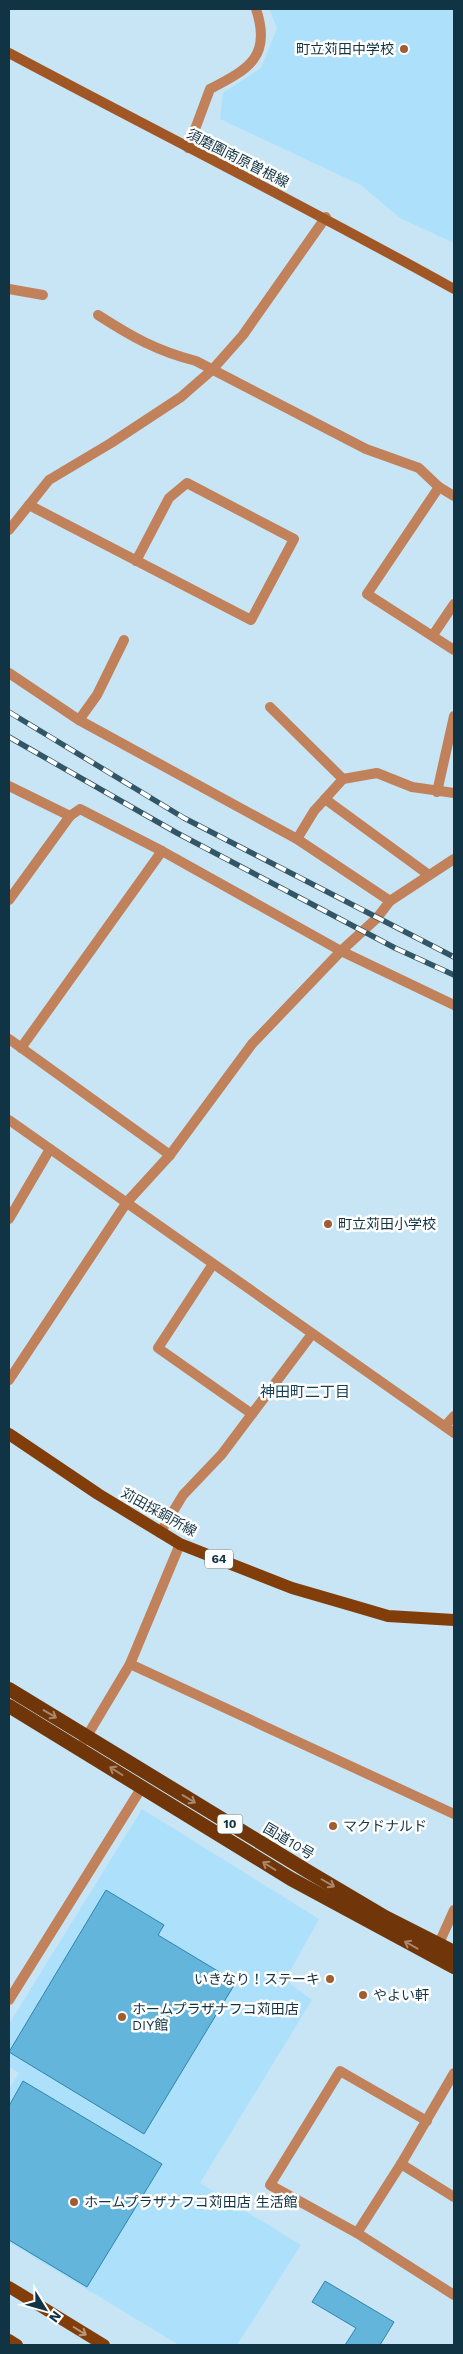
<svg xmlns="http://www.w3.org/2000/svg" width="463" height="2354" font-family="'Work Sans','Noto Sans JP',sans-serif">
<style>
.built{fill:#ade0fb}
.building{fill:#64b5dc;stroke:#3084aa}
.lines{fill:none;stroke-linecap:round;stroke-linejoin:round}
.minor{stroke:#c1815a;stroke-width:10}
.tertiary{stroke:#c1815a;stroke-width:10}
.secondary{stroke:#a15725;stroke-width:10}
.primary{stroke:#813e0a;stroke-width:12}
.trunk{stroke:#70360a;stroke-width:14}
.rail-casing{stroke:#335666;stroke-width:5.5}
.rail{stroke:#fff;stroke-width:4;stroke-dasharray:11;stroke-linecap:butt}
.oneway{stroke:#a9866c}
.oneway2{stroke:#ba9578}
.poi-dot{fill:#a15c2f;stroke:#fff;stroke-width:2}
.labels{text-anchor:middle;stroke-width:5;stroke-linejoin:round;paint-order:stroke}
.shield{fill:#fff;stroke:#58717c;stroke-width:1}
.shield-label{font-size:12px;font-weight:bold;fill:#113444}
.poi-label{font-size:14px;fill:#113444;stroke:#fff;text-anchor:start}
.street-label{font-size:14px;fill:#113444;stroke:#fff}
.neighbourhood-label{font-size:15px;fill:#154155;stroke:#fff}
</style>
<rect width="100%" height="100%" fill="#c7e5f5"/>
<!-- built -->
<g class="built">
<polygon points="269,9 454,9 454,243 400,218 361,185 220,119 223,93 261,68 277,28"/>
<polygon points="142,1809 319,1919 285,1980 312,2000 200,2183 301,2245 237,2345 179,2345 9,2242 9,2089 19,2073 9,2067 9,2024"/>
</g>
<!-- building -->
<g class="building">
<polygon points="106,1890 164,1925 158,1935 236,1982 144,2134 9,2052"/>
<polygon points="23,2081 162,2164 87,2287 9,2240 9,2106"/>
<polygon points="325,2281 394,2322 380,2345 345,2345 356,2328 312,2302"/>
</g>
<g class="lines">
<!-- minor -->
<g class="minor">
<path d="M188 148 210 89C249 69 272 56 256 9"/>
<polyline points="9,289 43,295"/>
<path d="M98 315C132 337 157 351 196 361L366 449 419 468 439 487 454 496"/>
<polyline points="439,487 367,594 454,650"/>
<polyline points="29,505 251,620 294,539 187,483 169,498 136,561"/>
<polyline points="433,635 454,604"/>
<polyline points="9,673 79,720 297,839 390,901"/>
<polyline points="270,707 343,779"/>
<polyline points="79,720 97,695 124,640"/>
<polyline points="9,786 70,816"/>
<polyline points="437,792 454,716"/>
<polyline points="325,799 429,875"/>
<polyline points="297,839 314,811 343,779 377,773 412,787 454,793"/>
<polyline points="9,900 70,816 80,809 162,851 341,951 454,1005"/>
<polyline points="9,1039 170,1155"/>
<polyline points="21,1048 162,851"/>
<polyline points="9,1219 50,1149"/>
<polyline points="213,1264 158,1348 252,1414"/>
<polyline points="9,1380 127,1202 170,1155 252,1044 341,951 377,918 390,901 454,859"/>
<polyline points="445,1426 454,1416"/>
<polyline points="160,1533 183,1495 222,1454 312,1334"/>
<polyline points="130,1664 454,1814"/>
<polyline points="84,1741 130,1664 180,1544"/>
<polyline points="436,1950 454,1910"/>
<polyline points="9,2000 142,1787"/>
<polyline points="454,2073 401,2164 357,2233 454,2295"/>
<polyline points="401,2164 454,2197"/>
<polyline points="357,2233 270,2185 340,2071 427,2121"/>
</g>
<!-- tertiary -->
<g class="tertiary">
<polyline points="9,530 49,480 111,443 181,397 212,370 243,335 326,217"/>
<polyline points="9,1120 454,1433"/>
</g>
<!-- secondary -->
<path class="secondary" d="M9 53C157 132 307 207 454 289"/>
<!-- primary -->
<g class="primary">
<polyline points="9,1434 98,1494 180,1544 292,1588 354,1606 388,1616 454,1620"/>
<polyline points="9,2287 104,2345"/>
<polyline points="9,2340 17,2345"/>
</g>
<!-- trunk -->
<g class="trunk">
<polyline points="9,1689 309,1872 385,1917 454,1952"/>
<polyline points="9,1706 291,1879 454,1967"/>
</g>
<!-- rail casing -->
<g class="rail-casing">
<g id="rail">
<polyline points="9,712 184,818 454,957"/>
<polyline points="9,737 177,833 395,948 454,975"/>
</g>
</g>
<!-- rail -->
<use href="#rail" class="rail"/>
</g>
<!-- one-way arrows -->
<defs><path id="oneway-shaft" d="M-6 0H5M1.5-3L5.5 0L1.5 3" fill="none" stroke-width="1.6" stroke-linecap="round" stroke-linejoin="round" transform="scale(1.25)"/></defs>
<g class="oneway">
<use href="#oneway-shaft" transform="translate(50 1714) rotate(31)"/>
<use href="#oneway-shaft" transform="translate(116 1771) rotate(-148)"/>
<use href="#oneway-shaft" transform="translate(189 1799) rotate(31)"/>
<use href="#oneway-shaft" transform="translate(269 1866) rotate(-148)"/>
<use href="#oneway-shaft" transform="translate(328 1883) rotate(30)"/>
<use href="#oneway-shaft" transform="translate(411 1945) rotate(-151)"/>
</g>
<use class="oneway2" href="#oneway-shaft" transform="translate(80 2331) rotate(32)"/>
<!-- markers -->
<g class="poi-dot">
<circle cx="404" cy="49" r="5"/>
<circle cx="328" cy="1224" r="5"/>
<circle cx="333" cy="1826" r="5"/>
<circle cx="330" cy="1979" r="5"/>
<circle cx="363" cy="1995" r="5"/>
<circle cx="122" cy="2017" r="5"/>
<circle cx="74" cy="2202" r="5"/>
</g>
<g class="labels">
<!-- shield labels -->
<g class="shield">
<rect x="205" y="1549.5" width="28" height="19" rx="4"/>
<rect x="217.5" y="1814.5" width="25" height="19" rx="4"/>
</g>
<g class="shield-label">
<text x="219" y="1563">64</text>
<text x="230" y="1828">10</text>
</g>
<!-- poi labels -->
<g class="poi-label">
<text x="394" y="54" text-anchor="end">町立苅田中学校</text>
<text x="338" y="1229">町立苅田小学校</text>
<text x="343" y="1831">マクドナルド</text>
<text x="320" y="1984" text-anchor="end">いきなり！ステーキ</text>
<text x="373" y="2000">やよい軒</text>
<text x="132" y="2014">ホームプラザナフコ苅田店<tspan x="132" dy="16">DIY館</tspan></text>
<text x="84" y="2207">ホームプラザナフコ苅田店 生活館</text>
</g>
<!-- street labels -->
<g class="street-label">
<text transform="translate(238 158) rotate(27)" y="5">須磨園南原曽根線</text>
<text transform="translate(159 1512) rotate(29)" y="5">苅田採銅所線</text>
<text transform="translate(289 1841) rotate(31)" y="5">国道10号</text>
</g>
<!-- neighbourhood labels -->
<g class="neighbourhood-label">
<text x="305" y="1397">神田町二丁目</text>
</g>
</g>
<!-- border -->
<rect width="463" height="2354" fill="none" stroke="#113444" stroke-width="20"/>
<!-- north arrow -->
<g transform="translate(45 2309) rotate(127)" stroke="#ffffff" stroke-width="4" paint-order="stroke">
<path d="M0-4L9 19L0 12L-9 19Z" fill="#113444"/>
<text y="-8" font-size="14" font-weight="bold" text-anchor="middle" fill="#113444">N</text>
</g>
</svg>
